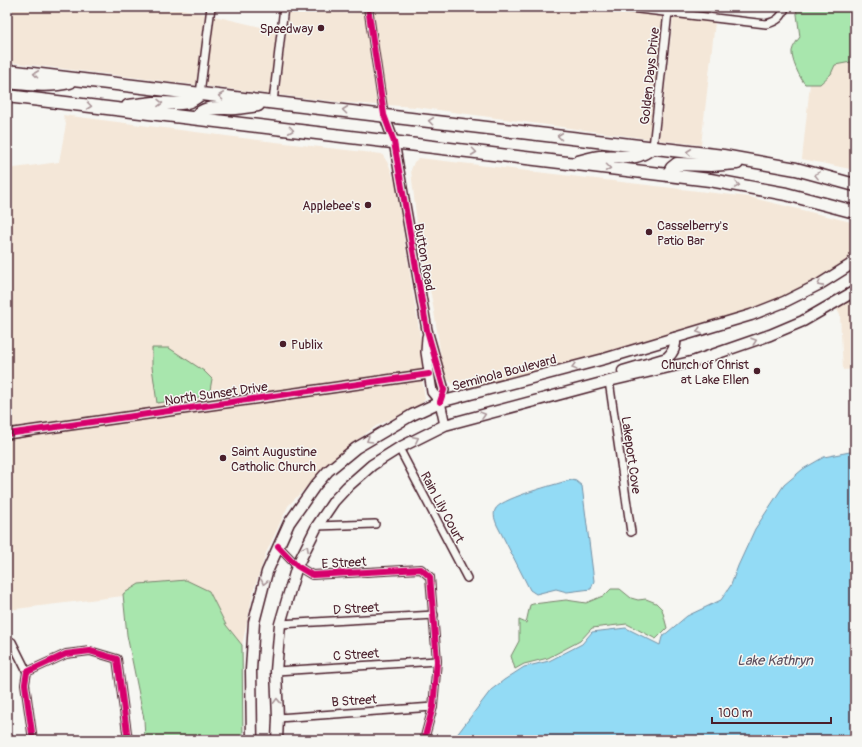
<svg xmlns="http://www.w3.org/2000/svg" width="862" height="747" font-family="Pangolin,sans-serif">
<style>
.built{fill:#f4e7d8}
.green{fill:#a8e6ad;stroke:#79826c}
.water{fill:#93dbf5;stroke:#7690a4}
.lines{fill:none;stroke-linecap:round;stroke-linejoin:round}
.minor-casing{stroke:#4a1f2b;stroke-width:10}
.tertiary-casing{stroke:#4a1f2b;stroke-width:12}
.secondary-casing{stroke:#4a1f2b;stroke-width:13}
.primary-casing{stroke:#4a1f2b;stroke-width:15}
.minor{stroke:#f6f6f2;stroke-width:7}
.tertiary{stroke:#f6f6f2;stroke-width:9}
.secondary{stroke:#f6f6f2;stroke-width:10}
.primary{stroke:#f6f6f2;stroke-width:12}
.cycleway-casing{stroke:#f6f6f2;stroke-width:8}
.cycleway{stroke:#d6006c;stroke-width:6}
.oneway{stroke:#a99598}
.poi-dot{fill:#4a1f2b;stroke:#f6f6f2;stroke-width:1.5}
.labels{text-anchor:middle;stroke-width:3;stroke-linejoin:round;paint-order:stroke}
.poi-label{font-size:13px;fill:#4a1f2b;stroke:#f6f6f2;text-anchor:end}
.street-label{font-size:13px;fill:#4a1f2b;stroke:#f6f6f2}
.water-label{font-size:14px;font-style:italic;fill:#5c4e5e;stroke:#f6f6f2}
</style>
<rect width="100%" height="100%" fill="#f6f6f2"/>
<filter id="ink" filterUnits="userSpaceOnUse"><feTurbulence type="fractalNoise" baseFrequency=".025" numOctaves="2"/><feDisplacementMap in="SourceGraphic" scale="8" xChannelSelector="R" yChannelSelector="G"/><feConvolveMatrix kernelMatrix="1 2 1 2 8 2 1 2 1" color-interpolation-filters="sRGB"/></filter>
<g filter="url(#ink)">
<!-- built -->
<g class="built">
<polygon points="7,7 173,7 205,14 196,85 7,62"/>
<polygon points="289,7 347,13 364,12 377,105 340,102 279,95"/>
<polygon points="448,7 460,7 461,10 470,9 470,7 585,7 663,16 650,139 416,107 387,105 373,12 409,11"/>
<polygon points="214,16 274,30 277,26 270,94 205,86"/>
<polygon points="673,17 715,22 701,145 659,140"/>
<polygon points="851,62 852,74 855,73 855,170 802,159 810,84 820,84 831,74 835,65"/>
<polygon points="63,115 258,140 382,154 389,165 395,182 422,347 422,371 7,430 7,169 59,162 66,124"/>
<polygon points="419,158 749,197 855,223 855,254 852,257 822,278 774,301 711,323 470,390 454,385 447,379 442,363 433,305 417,224 411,170 414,162"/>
<polygon points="855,294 855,369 843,370 840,315 835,306"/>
<polygon points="422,379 425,399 420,406 376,426 357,440 312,481 288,506 266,553 254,589 242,645 226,625 209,591 123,594 123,596 7,610 7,438"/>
</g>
<!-- green -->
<g class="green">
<path d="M796 7H855V73L851 74V62L835 65 831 74 820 84H805C800 79 791 59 792 51 793 46 797 41 800 37Z"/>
<polygon points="152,348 169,348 204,371 212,379 209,396 157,403 152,367"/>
<polygon points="186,580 209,591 226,625 242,645 243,740 145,740 144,719 127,635 123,594 139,584"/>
<polygon points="611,589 620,589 631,598 638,600 646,599 656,603 662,609 667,628 656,639 627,624 592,628 580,641 548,658 524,664 515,669 511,656 519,641 519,620 526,623 530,605 533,604 566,600 586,603 605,595"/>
</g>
<!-- water -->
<g class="water">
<polygon points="855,451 855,740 453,740 491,690 504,680 524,667 549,661 582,644 592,632 626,628 660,645 662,637 687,616 721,600 731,585 738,566 755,529 784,485 803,469 824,457"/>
<path d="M572 480 576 481 582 486 594 581 591 589 567 592 556 589 536 594 530 590 497 525C495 520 493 515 495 510 499 499 550 486 563 482Z"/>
</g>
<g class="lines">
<!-- minor casing -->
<g class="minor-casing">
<g id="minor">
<polyline points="368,7 384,115"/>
<path d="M621 7 766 24C776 22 783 17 785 7"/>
<polyline points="200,94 211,7"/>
<polyline points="273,102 284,7"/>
<polyline points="653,147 668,12 668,7"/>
<polyline points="609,381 631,532"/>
<polyline points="399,448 467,578"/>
<polyline points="317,526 375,524"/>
<polyline points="278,546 297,566 312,575 421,569 430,577 437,661 433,707 424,740"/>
<polyline points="280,624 434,615"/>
<polyline points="12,642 27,672"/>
<polyline points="276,671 437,661"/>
<polyline points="278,718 433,707"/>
<polyline points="33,740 25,684 27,672 66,654 90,651 117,659 128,740"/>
</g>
</g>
<!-- tertiary casing -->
<g class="tertiary-casing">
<g id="tertiary">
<polyline points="384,115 394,142 427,330 444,390 440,402"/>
<polyline points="427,337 426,352 432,392 440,402 445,425"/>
<polyline points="7,434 429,374"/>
</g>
</g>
<!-- secondary casing -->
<g class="secondary-casing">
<g id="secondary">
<path d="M623 371 667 358C674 352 676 346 675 338"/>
<polyline points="252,740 251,670 254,622 267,572 289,523 315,486 328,471 356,448 412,415 440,402 604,359 751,315 784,302 820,284 855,262"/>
<polyline points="277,740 278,718 276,671 280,624 297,566 317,526 334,501 347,487 372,465 399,448 445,425 609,381 695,361 770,335 803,321 855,291"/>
</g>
</g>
<!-- primary casing -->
<g class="primary-casing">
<g id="primary">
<polyline points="7,71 723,156 796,169 855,185"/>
<path d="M7 82C28 84 49 87 70 82"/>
<polyline points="7,96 710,180 786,194 855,212"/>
<path d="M128 106C137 105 146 104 154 103 172 102 186 108 200 94"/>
<path d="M195 118C205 104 221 109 236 108 244 107 251 106 258 105"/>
<path d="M578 162C585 160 593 158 600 157 622 154 633 163 653 147"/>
<polyline points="668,175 672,168 677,164 711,165 737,163"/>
<polyline points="853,263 855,261"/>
</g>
</g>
<!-- minor -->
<use href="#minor" class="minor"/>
<!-- tertiary -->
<use href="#tertiary" class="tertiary"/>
<!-- secondary -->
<use href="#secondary" class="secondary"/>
<!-- primary -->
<use href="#primary" class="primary"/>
<!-- cycleway casing -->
<g class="cycleway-casing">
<g id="cycleway">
<polyline points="368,7 384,115 394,142 427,330 444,390 440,402"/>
<polyline points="7,434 429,374"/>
<polyline points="278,546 297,566 312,575 421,569 430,577 437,661 433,707 424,740"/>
<polyline points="33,740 25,684 27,672 66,654 90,651 117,659 128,740"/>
</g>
</g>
<!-- cycleway -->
<use href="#cycleway" class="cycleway"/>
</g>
<!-- one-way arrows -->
<defs><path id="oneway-chevron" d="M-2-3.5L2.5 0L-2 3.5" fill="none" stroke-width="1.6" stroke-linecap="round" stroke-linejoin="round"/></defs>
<g class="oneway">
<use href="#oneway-chevron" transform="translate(36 74) rotate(-173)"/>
<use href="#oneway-chevron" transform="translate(221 96) rotate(-173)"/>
<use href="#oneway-chevron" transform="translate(160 103) rotate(1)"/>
<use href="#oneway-chevron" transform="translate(89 106) rotate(7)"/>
<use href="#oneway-chevron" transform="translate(345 110) rotate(-173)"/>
<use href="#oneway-chevron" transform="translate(431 121) rotate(-173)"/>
<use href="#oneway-chevron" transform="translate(291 130) rotate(7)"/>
<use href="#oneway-chevron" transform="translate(560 136) rotate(-173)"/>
<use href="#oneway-chevron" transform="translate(474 152) rotate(7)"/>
<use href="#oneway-chevron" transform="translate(689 152) rotate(-173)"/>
<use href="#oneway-chevron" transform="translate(608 168) rotate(7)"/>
<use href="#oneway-chevron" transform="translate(817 175) rotate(-166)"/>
<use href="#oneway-chevron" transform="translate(737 185) rotate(9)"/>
<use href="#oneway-chevron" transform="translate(820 284) rotate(151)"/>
<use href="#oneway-chevron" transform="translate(699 331) rotate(163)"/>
<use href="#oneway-chevron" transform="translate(754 341) rotate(-19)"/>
<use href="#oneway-chevron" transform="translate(574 367) rotate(165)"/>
<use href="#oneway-chevron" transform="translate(483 415) rotate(-15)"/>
<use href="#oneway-chevron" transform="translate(416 439) rotate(-27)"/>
<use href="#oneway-chevron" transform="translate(369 440) rotate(149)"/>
<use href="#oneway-chevron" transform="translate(306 548) rotate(-63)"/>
<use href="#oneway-chevron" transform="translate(264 582) rotate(104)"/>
<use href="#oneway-chevron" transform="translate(277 701) rotate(-92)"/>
</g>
</g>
<!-- markers -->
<g class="poi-dot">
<circle cx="321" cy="28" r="4"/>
<circle cx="368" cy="205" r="4"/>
<circle cx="649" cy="232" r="4"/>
<circle cx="283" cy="344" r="4"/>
<circle cx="757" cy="371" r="4"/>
<circle cx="223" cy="458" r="4"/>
</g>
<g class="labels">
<!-- poi labels -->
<g class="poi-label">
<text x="313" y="33">Speedway</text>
<text x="360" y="210">Applebee's</text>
<text x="657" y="230" text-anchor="start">Casselberry's<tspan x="657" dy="15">Patio Bar</tspan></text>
<text x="291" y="349" text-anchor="start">Publix</text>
<text x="749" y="369">Church of Christ<tspan x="749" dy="15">at Lake Ellen</tspan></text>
<text x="231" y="456" text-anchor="start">Saint Augustine<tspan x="231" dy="15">Catholic Church</tspan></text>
</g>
<!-- street labels -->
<g class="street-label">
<text transform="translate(649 76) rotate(-84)" y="5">Golden Days Drive</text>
<text transform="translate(425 257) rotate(80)" y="5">Button Road</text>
<text transform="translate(504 372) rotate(-15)" y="5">Seminola Boulevard</text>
<text transform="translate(216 393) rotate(-8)" y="5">North Sunset Drive</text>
<text transform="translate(632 455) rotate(82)" y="5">Lakeport Cove</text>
<text transform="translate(443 507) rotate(62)" y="5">Rain Lily Court</text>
<text transform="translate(344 562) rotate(-3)" y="5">E Street</text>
<text transform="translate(356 608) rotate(-4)" y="5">D Street</text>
<text transform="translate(356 654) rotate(-4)" y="5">C Street</text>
<text transform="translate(354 700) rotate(-4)" y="5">B Street</text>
</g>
<!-- water labels -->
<g class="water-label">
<text x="775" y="665">Lake Kathryn</text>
</g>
</g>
<!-- margin -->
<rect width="862" height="747" fill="none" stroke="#f6f6f2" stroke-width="24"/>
<rect x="12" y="12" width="838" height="723" fill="none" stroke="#4a1f2b" stroke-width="1.5" filter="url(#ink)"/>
<!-- scale -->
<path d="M712 717v6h119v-6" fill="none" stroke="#4a1f2b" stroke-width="2"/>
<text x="718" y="717" font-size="12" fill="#4a1f2b" stroke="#f6f6f2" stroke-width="3" paint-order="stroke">100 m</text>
</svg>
